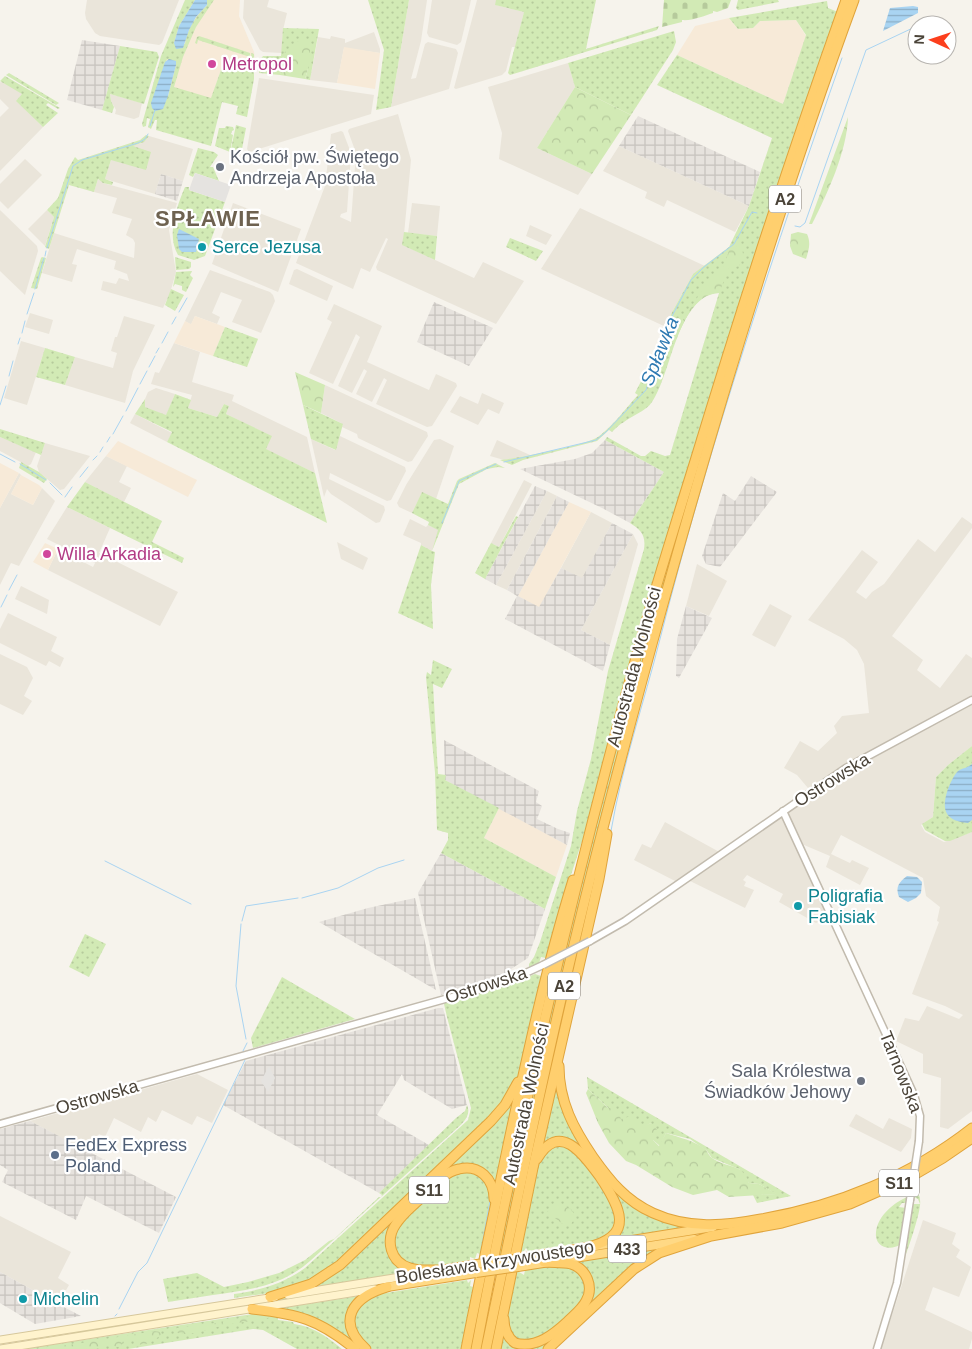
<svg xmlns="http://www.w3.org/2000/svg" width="972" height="1349" font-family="Helvetica,sans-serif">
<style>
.residential{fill:#eae5da}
.commercial{fill:#f7ead8}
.industrial{fill:url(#industrial-grid)}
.grass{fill:url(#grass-dots);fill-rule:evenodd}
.forest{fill:url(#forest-crowns)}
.cemetery{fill:url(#cemetery-stones)}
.parking{fill:#e5e3e0}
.water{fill:url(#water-rules)}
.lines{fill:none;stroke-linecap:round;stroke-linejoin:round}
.stream{stroke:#a9d4f2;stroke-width:1}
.tertiary-casing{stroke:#c2bbae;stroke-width:9}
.secondary-casing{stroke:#d6c79b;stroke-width:9}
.trunk-casing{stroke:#e0a43c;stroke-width:10}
.motorway-casing{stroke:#e0a43c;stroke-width:11}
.tertiary{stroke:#fff;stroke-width:6}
.secondary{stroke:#fff3cd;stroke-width:7}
.trunk{stroke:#ffd985;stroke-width:8}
.motorway{stroke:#ffcf6e;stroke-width:9}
.tertiary-bridge-casing{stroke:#c2bbae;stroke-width:9;stroke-linecap:butt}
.trunk-bridge-casing{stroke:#e0a43c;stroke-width:10;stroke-linecap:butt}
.tertiary-bridge{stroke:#fff;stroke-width:6}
.trunk-bridge{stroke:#ffd985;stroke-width:8}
.hotel-dot{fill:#d1479c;stroke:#fff;stroke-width:2}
.worship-dot{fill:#6b7280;stroke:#fff;stroke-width:2}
.culture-dot{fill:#0f9aa8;stroke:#fff;stroke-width:2}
.service-dot{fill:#5c6f8a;stroke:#fff;stroke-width:2}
.labels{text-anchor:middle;stroke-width:4.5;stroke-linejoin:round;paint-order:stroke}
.shield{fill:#fff;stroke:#817c74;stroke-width:1}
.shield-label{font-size:16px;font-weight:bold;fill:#4b4439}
.hotel-label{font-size:18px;fill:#b23c85;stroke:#fff;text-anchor:start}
.worship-label{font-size:18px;fill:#5b616d;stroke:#fff;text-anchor:start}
.culture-label{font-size:18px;fill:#0d838f;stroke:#fff;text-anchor:start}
.street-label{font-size:18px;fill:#4b4439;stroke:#fff}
.service-label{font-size:18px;fill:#4e5e75;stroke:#fff;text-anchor:start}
.water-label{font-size:19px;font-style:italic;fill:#2e7ab2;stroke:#fff}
.district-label{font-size:22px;font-weight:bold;letter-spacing:1px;fill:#6e6250;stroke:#fff}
</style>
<defs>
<pattern id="industrial-grid" width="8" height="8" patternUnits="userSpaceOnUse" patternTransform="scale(1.25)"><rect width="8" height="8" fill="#e6e2dd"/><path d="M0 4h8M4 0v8" fill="none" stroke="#c7c3be"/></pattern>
<pattern id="grass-dots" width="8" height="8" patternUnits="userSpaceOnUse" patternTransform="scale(1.25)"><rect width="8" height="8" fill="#d2eab5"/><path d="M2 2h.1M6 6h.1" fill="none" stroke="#b6ca9c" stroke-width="1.8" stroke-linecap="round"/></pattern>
<pattern id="forest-crowns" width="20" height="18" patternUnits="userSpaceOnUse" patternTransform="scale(1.25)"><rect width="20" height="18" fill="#d2eab5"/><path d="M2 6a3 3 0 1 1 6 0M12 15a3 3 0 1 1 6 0" fill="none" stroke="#b6ca9c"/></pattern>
<pattern id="cemetery-stones" width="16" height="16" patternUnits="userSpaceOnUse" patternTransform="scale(1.25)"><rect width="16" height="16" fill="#d2eab5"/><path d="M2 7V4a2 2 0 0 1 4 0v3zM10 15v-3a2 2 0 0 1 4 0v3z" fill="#b6ca9c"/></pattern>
<pattern id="water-rules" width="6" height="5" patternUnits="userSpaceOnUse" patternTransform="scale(1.25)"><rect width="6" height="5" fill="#a9d4f2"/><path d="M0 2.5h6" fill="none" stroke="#8caec5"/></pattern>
</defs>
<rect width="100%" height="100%" fill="#f6f3ec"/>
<!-- residential -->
<g class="residential">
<polygon points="87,0 179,0 162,43 159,45 100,36 95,33 86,19 85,13"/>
<polygon points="244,0 269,0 267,7 287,13 283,30 282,53 263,52 260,50 243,18"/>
<polygon points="409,0 427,0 421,41 411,79 416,78 425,44 428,42 456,49 458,53 449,89 391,107"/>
<polygon points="432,0 471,0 461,42 457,45 429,37 427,33"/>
<polygon points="477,0 496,0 496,5 524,12 515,47 512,47 506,71 502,75 456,89 454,88"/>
<polygon points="374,32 380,49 380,53 344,48 337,83 310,80 318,37 330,39 331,36 345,39 345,43"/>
<polygon points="568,63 575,87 537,148 592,174 578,195 499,159 502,133 488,87"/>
<polygon points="259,78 374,95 371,114 249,152 247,149"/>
<polygon points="1,81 23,94 17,101 43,127 0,171 0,117 9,108 0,99 0,83"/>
<polygon points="110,94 142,103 139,117 134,119 115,114 116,110 111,101"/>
<polygon points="398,114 411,160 403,245 474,278 483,262 524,281 496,324 377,270 376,267 388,239 386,238 370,272 361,268 353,289 296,263 325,186 331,134 341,131 343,132 351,153 347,212 341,214 340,217 351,222 356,153 348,131 349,129"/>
<polygon points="149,136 193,149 183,181 161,174 155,194 105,179 111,160 132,146 142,143"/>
<polygon points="619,146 749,206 735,232 667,200 664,207 645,198 647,192 603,171"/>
<polygon points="25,159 42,175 8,209 0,201 0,184"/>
<polygon points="98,179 103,183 177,203 169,230 176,272 170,293 163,308 101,290 103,281 116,284 119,278 129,281 127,274 114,269 116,261 77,249 72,264 77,265 72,282 42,273 54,233 134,258 135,243 133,239 126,235 132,219 112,213 117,198 94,192"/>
<polygon points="233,203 301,229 278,292 212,264"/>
<polygon points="412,203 440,206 437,236 408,233"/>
<polygon points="580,208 705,266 693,274 670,316 666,327 541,269"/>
<polygon points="0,210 37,246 38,251 25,295 0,271"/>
<polygon points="47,210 54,217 45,246 28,229"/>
<polygon points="530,225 552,235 546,245 526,236"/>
<polygon points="297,269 333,286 327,301 289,284 294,270"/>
<polygon points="210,270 270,292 273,295 275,301 261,333 232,322 242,300 221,292 212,313 220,317 217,324 195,316 191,325 185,321"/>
<polygon points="334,304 382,326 367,362 429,390 436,374 456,383 457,386 432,426 427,427 376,404 387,380 384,378 372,402 356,394 367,371 364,369 352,393 338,386 360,337 356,334 333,384 309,373 332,322 327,319"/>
<polygon points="30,313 53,320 49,334 25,327"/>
<polygon points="124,316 155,325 133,371 125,403 65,385 75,357 113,368 117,353 111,351 115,337 117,337"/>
<polygon points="21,341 45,348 27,405 4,398"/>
<polygon points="174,343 200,352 192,382 234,395 232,401 307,437 315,473 265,449 271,436 226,414 229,406 224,404 217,417 188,408 192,395 151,384 155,372 159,373"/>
<polygon points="325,385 427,432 428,436 412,461 408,462 358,438 357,434 342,427 343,424 321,413"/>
<polygon points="156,388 175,394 166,416 145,407 145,399 148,392"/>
<polygon points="482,393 504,403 499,414 488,409 478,425 450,412 460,396 478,404"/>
<polygon points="135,414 172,433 167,442 130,423"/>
<polygon points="340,436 405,467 406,471 391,500 387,501 330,473 329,479 384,506 385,510 380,522 376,523 331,494 327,489 324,497 311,439 335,450"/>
<polygon points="0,437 36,452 31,464 28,466 0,451"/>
<polygon points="440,439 454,446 436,499 422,493 412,513 399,507 397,503 406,485 434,440"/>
<polygon points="497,440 530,455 504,460 490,456"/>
<polygon points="45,443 90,456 64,489 60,490 39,472 37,466"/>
<polygon points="106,456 127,466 119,482 131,488 124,502 85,482"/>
<polygon points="19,473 21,475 11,494 33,505 42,488 55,501 19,566 11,563 0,585 0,508"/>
<polygon points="524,480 532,484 499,547 491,543"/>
<polygon points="547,491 557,496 507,590 496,585"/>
<polygon points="67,507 110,528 99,553 178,592 160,626 48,570 58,549 93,567 95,563 47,539"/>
<polygon points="591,512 612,523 582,579 561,568"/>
<polygon points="962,517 972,524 972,528 892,636 923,660 917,670 940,688 966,654 972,658 972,746 948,765 936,777 933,817 921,825 925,832 944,842 972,832 972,1111 948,1129 940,1127 941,1078 923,1073 923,1054 896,1041 905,1018 919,1021 927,1006 959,1019 963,1015 945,1006 912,994 939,922 937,921 940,907 926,896 923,878 841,835 831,854 850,863 852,860 869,868 860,885 826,867 830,856 797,842 829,916 816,923 779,902 783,894 747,875 743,880 746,882 744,886 754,890 745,908 686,879 679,883 634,860 642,844 651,848 665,822 723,854 813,794 797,775 784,768 800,741 818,751 837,733 834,726 842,716 869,713 864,664 857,650 844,639 808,620 862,550 878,562 856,592 866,599 872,592 884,584 918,539 935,552"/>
<polygon points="410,519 426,527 428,525 439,530 432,551 421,545 421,543 403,535"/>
<polygon points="633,534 638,544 610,645 581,630"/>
<polygon points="337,542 368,558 363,570 341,559"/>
<polygon points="697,564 727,581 709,616 686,606"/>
<polygon points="21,586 49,600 47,614 15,599"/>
<polygon points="770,604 792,616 775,647 752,635"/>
<polygon points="8,613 57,637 51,651 64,658 60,667 49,661 46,666 0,643 0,629"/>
<polygon points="0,654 27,667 33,678 24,696 32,701 23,715 0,704"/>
<polygon points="197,1074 228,1090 212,1123 197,1116 192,1125 162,1110 156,1122 148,1117 141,1132 114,1118 105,1137 99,1134 88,1152 30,1121"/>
<polygon points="856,1114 883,1129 889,1118 912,1129 911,1138 901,1152 849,1126"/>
<polygon points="0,1216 71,1252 58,1278 69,1285 58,1304 0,1272"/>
<polygon points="923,1220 956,1233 952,1244 960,1250 956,1257 971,1267 959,1297 933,1287 925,1310 972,1332 972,1339 969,1349 881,1349"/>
</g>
<!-- commercial -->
<g class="commercial">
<polygon points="189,0 240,0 239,16 254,52 255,60 250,71 222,67 211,99 156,83"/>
<polygon points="729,18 738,29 753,28 760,21 796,20 806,36 783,104 677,55 695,26"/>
<polygon points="344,47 380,53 375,89 337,83"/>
<polygon points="195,316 225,327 213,356 174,343 185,321 191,324"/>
<polygon points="118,441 197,480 188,497 106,456"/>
<polygon points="0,463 19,473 0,508"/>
<polygon points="21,475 39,485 42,488 33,505 11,494"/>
<polygon points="569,502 591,512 539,608 518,596"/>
<polygon points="45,543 58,549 48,570 33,562"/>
<polygon points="499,808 567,845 556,877 484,838"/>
</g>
<!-- industrial -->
<g class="industrial">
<polygon points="82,40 120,46 102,110 67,100"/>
<polygon points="638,116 760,172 749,206 619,146"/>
<polygon points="161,174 183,181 177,201 155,194"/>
<polygon points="434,302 493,328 469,366 417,342"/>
<polygon points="605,440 664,472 630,523 602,508 520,469 575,459 592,453"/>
<polygon points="751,476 777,492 720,567 706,564 702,556 723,493 735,501"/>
<polygon points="535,486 547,491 496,585 485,579"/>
<polygon points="557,496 569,502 518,596 539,607 561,568 582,578 612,523 633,534 581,630 610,645 603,671 505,619 517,596 507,590"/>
<polygon points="686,606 712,618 679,678 676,676 677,639"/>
<polygon points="444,740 539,791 536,802 542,806 537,819 558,829 570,833 567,845 445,780"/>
<polygon points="441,853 545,909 528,958 494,980 441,995 418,893"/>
<polygon points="415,898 436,990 319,922 368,908"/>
<polygon points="438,1008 443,1008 467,1105 452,1109 404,1080 402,1074 377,1115 429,1145 379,1193 223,1105 246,1061"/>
<polygon points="30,1121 176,1197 159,1233 86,1196 76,1220 2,1182 8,1170 0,1165 0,1129"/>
<polygon points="0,1272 58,1304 81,1316 35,1324 0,1303"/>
</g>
<!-- grass -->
<g class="grass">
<path d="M185 0H195L179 26 174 43 185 44C186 30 197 15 207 5V0H214L196 27 183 57 174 87 211 98 222 67 249 71 252 62 251 53 254 54V79L247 117 236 114 238 106 222 102 211 146 156 130 157 120H155L151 129 148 127 150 119 147 118 146 126 143 127 142 124 161 56ZM167 59 176 65 168 96 158 85Z"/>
<polygon points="368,0 409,0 391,107 376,110 384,50"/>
<polygon points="496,0 596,0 586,49 659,26 657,30 510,75 508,73 524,12 495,5"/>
<polygon points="738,0 778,0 779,2 738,10 736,8"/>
<path d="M827 1 828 8 838 12 793 138 720 363 650 594 613 724 586 829 554 927 546 958 541 957 539 963 529 968V964L534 957 540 942 571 846 577 811 591 759 608 671 644 549C646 535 641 530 630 523L664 472 605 440 607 437 641 456H645L651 451 665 456 670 455 719 293C678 293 671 376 652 402 646 411 633 415 624 422 620 424 616 428 612 432L609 430 597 441 523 460 512 465 500 460C514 459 587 445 598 437 613 426 625 409 638 395L635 393 652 360 655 361 670 316 693 274 729 247 749 206 772 138 657 85 677 55 783 104 806 35 796 20 760 21 753 28 738 29 729 18Z"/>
<path d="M283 28 319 29 310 80 305 79 308 69 293 48C281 54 281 63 280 75L259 73 260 60 263 56H281Z"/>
<polygon points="674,31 676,42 673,50 631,115 575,87 568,63"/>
<polygon points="199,36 250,53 250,57 198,40 197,44 195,43 197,37"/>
<polygon points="120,46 157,52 159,57 144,104 110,94 111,101 114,107 112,113 102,110"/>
<polygon points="9,73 59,103 56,105 6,75"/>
<polygon points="5,76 60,108 58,109 48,103 46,105 58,113 43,127 16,101 22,94 0,81"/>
<polygon points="236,125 246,128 242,149 236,153 233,152 231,149"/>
<polygon points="226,126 233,127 234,130 232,131 231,134 233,135 230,152 215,146 219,128 225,128"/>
<polygon points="146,135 149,136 144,142 133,146 151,152 146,170 111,160 105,179 113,182 112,185 103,183 98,179 94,192 69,185 49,249 45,247 54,217 47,210 58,198 68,169 75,157 78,160 140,140"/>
<polygon points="198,148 214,152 218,155 210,167 213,167 219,181 195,173 193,177 189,175"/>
<path d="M185 187H189V190L225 202 205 256 194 260 178 255C166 235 177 206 185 187Z"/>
<polygon points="404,232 437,236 435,260 402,245"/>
<polygon points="510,238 543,251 536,261 506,247"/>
<polygon points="42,257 46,258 37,289 31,288 41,258"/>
<polygon points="175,257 191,262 191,267 189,269 176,270"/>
<polygon points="192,271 190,275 193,278 186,292 182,290 182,286 175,284 173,287 176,272"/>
<polygon points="755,283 571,947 564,950 651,613"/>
<polygon points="171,289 184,295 175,311 165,305"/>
<polygon points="225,327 258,339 247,367 213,356"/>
<polygon points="45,348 75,357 65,385 36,377"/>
<polygon points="175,394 191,400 188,408 217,417 224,404 229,406 226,414 272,436 266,449 315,473 327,523 167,442 172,432 135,414 145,399 145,407 166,415"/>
<polygon points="303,405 343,424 336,450 311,439"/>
<polygon points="0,429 45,443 41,455 0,437"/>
<polygon points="21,462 39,472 47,479 44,483 19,468"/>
<polygon points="495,463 505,468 498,467 487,469 459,484 432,551 435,552 431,585 433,629 398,613 421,545 432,551 438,530 428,525 429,522 412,513 422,492 448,504 457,481 459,479"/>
<polygon points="85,482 162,521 152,542 184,558 182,563 67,507"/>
<polygon points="516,516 518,517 485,579 475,573 491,543 499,547"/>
<polygon points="433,660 452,669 442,688 433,684 438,774 446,775 445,780 499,808 484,838 556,877 545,909 441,853 448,840 448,833 437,830 435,773 426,677 427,672 431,675"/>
<polygon points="972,746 972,832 950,841 945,841 925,830 922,824 933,817 936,777 948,765"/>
<polygon points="85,934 106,944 89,977 69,967"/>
<polygon points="569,956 503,1255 496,1256 562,960"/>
<path d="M545 968 520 1072 514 1087 503 1104 328 1272 283 1291 234 1298V1294C261 1290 283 1284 305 1268L468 1120 471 1108 447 1017 444 1004 445 1001 508 985 535 974 541 976 543 969Z"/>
<polygon points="282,977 355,1019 253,1048 251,1038"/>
<polygon points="557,1066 563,1107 620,1193 690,1227 615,1239 621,1211 568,1141 539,1151"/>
<polygon points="587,1077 791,1196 757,1203 753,1195 776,1194 759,1184 749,1183 739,1169 712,1158 707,1151 690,1139 666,1133 660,1146 653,1140 651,1123 644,1127 621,1120 588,1089"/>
<polygon points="518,1088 497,1188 476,1167 437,1179 388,1240 409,1272 308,1288 385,1225"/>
<path d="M467 1105C472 1116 462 1124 454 1131L310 1261C282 1286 249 1290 213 1295 198 1297 183 1300 168 1302L163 1279 197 1273 224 1287 248 1282 279 1273 305 1260 329 1241 334 1239 379 1197H381L382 1195 379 1193 456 1118 465 1111Z"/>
<path d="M562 1144 584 1159 617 1212C614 1227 612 1233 598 1240L528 1251 526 1248 524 1251 518 1252 537 1164 548 1148Z"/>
<polygon points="464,1170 484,1176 492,1199 482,1258 479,1259 480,1254 477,1253 475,1259 470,1257 470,1261 424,1268 405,1264 393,1250 396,1227 442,1180"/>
<path d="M916 1193C919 1196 920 1195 920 1200 922 1209 909 1246 905 1257L913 1204H920L918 1199 914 1197Z"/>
<path d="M907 1197 906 1203H902L899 1207 906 1208 901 1244C890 1252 874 1247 876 1232 878 1215 894 1203 907 1197Z"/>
<polygon points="668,1246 660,1250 546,1349 497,1349 502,1328 523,1348 534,1348 547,1342 591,1293 574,1262"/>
<polygon points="557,1266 573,1267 586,1279 584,1301 538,1343 515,1339 506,1324 514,1273 519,1272 524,1275 525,1270"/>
<path d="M467 1280 468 1283 471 1280 470 1286 473 1287 461 1349H372C353 1332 349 1323 363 1301 345 1318 356 1336 370 1349 354 1341 344 1314 361 1301 366 1298 374 1295 380 1294Z"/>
<polygon points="304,1295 304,1298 73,1335 72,1334 72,1331"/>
<polygon points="359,1296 350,1310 362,1349 358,1349 335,1331 275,1309"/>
<path d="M259 1313 277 1314 278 1320 293 1322 294 1324C313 1326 327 1337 342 1349H297L263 1330 253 1329 128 1349H24Z"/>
</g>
<!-- forest -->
<g class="forest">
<path d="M301 40H308L311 42 308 69 305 79 280 75C281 67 279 57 286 51 290 48 292 48 295 43Z"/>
<polygon points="575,87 631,115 592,174 537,148"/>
<path d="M848 117C847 152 827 194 812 224H809Z"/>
<path d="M798 232 807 234C811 243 809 249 806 259L793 254 790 246 791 234Z"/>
<path d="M739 245 742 248 743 254 739 266 729 268 719 293C694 294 683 324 674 344L670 340 706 284 717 275 725 264 729 250Z"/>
<polygon points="295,372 325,385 321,413 303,405"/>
<path d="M588 1089 608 1108H616L621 1119 631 1116 644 1126 651 1123 659 1132 653 1140 659 1146 666 1133C680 1138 693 1140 705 1149 708 1152 709 1156 712 1158 727 1169 742 1162 749 1183L759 1184 777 1194 729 1197 717 1190 693 1195 672 1187 636 1165 626 1161 609 1143 598 1123 586 1093Z"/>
<polygon points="555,1202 561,1206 571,1209 576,1217 570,1225 564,1225 547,1212"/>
<path d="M268 1314 272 1315V1317C257 1321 240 1322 225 1325 210 1328 189 1338 175 1332L177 1328 216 1323 256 1315Z"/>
<path d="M155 1331 161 1332V1335C156 1339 144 1348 137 1343 135 1342 133 1339 131 1338L123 1341 121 1346 118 1347 110 1345 95 1349H41C50 1345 59 1346 69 1345 98 1340 126 1336 155 1331Z"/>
</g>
<!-- cemetery -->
<path class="cemetery" d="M664 0H731L728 8 717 12 713 11V13C704 16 692 21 682 20V22L662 27Z"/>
<!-- parking -->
<g class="parking">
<polygon points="195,173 231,185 225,202 189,190"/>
<polygon points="269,1066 275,1078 268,1092 261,1081"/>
</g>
<!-- water -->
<g class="water">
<polygon points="195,0 207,0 207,5 196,17 189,30 183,48 176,49 174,43 179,26"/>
<polygon points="913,6 918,7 918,13 916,14 883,31 890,8"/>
<polygon points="169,59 176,61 176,65 168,96 163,109 155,111 152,108 151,103 165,62"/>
<polygon points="179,229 199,239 196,252 182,252 179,249 177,235"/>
<path d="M972 764V820L968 823C947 821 941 812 947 792 949 786 953 776 958 771 962 768 968 768 972 764Z"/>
<path d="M907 876 917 877 922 882 921 893 916 898 908 902 899 897C895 887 899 882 907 876Z"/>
</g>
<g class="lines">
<!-- stream -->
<g class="stream">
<polyline points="920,25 935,17"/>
<polyline points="150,126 155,110"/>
<polyline points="795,226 800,227 805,223 866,50 917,26"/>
<polyline points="47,248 73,166 82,160 138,143 145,139 148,134"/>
<polyline points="45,256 46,251"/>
<polyline points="35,289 44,258"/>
<polyline points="179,312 187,298"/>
<polyline points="27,314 34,293"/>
<polyline points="172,324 176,317"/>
<polyline points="22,333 25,321"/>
<polyline points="162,343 168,332"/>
<polyline points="18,344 20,338"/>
<polyline points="156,353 159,348"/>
<polyline points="149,367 155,356"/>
<polyline points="9,376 13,361"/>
<polyline points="140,384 147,371"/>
<polyline points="0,405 6,386"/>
<polyline points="126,411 138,388"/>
<polyline points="113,434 123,416"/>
<polyline points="107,442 110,437"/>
<polyline points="100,452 103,447"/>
<polyline points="0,454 15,462"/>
<polyline points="93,460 97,456"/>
<polyline points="504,462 596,440 606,432 646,390 668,324 691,280 704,267 734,244 752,212 757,213"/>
<polyline points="20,464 46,480"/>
<polyline points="80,477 88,467"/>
<polyline points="50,483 62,495"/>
<polyline points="65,497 72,487"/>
<polyline points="442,523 459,481 496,464"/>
<polyline points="9,590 17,575"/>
<polyline points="1,607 7,595"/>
<path d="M611 831C622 766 644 703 660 639 710 442 775 249 842 58"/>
<polyline points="105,861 191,904"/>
<polyline points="302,898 338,888 378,868 404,860"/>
<polyline points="242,921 246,906 298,898"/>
<polyline points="241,924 236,986 246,1039"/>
<polyline points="243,1051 247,1043"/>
<polyline points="479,1261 490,1201"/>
<polyline points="119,1309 138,1272 147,1263 245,1060"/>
<polyline points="115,1316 117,1314"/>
</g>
<!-- tertiary casing -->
<g class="tertiary-casing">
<g id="tertiary">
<polyline points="783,811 914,1095 920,1116 919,1141"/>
<polyline points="590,941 625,921 846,768 972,700"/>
<polyline points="0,1124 495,985 517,977 543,965"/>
<polyline points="877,1349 897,1283 910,1200"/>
</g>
</g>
<!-- secondary casing -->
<g class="secondary-casing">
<g id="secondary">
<polyline points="288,1295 425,1273"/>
<polyline points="0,1340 275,1297"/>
<polyline points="0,1349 375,1289"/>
</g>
</g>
<!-- trunk casing -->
<g class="trunk-casing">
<g id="trunk">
<polyline points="520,1258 713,1227"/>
<polyline points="518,1267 694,1239"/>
<polyline points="440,1270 477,1264"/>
<polyline points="387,1287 476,1273"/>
</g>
</g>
<!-- motorway casing -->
<g class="motorway-casing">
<g id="motorway">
<path d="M559 1066C559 1102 574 1129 593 1157 610 1181 626 1201 653 1213 688 1229 725 1226 761 1219 837 1206 911 1176 972 1128"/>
<path d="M537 1159C560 1120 584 1155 600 1177 620 1207 636 1236 588 1247"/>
<path d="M440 1270C430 1270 419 1271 410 1268 390 1262 385 1240 396 1224 403 1213 414 1205 423 1196 433 1186 444 1172 459 1169 479 1164 494 1179 494 1199"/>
<polyline points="270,1297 311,1284 340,1265 491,1121 505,1105 518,1082"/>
<path d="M252 1309C298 1314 318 1319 355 1349"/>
<path d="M504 1319C504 1329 507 1337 515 1343 536 1349 554 1334 568 1321 574 1315 582 1309 586 1301 594 1287 587 1269 571 1264 562 1262 553 1263 544 1262"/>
<path d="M366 1349C335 1321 353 1297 387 1287"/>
<path d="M466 1349C479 1281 494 1213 508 1145 527 1056 546 967 573 880"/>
<path d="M476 1349C521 1112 575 876 640 643 657 582 676 522 695 461 742 306 792 152 846 0"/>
<path d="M486 1349C512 1225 537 1101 566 978 596 850 630 723 665 597 721 396 782 196 854 0"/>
<polyline points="496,1349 533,1168 599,879 607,834"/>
<polyline points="548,1349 634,1269 659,1253 711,1236 782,1223 850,1204 907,1179 943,1158 972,1138"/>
</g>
</g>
<!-- tertiary -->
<use href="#tertiary" class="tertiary"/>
<!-- secondary -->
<use href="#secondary" class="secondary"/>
<!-- trunk -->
<use href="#trunk" class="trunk"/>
<!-- motorway -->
<use href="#motorway" class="motorway"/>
<!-- tertiary-bridge casing -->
<g class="tertiary-bridge-casing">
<g id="tertiary-bridge">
<polyline points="543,965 590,941"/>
<polyline points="910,1200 919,1141"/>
</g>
</g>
<!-- trunk-bridge casing -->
<g class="trunk-bridge-casing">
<g id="trunk-bridge">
<polyline points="477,1264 520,1258"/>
<polyline points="476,1273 518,1267"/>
</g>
</g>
<!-- tertiary-bridge -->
<use href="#tertiary-bridge" class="tertiary-bridge"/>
<!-- trunk-bridge -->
<use href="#trunk-bridge" class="trunk-bridge"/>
</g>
<!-- markers -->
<g class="hotel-dot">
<circle cx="212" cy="64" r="5"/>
<circle cx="47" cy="554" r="5"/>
</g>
<g class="worship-dot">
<circle cx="220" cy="167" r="5"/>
<circle cx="861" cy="1081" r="5"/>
</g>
<g class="culture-dot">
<circle cx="202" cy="247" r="5"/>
<circle cx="798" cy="906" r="5"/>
<circle cx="23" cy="1299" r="5"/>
</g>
<circle class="service-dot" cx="55" cy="1155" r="5"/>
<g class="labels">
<!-- shield labels -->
<g class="shield">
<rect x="769" y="185.5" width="32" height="27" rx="4"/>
<rect x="548" y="972.5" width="32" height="27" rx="4"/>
<rect x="879" y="1169.5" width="40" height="27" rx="4"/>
<rect x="409" y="1176.5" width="40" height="27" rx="4"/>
<rect x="608" y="1235.5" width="38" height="27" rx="4"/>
</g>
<g class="shield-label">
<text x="785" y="205">A2</text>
<text x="564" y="992">A2</text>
<text x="899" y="1189">S11</text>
<text x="429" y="1196">S11</text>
<text x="627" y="1255">433</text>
</g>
<!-- hotel labels -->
<g class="hotel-label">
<text x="222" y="70">Metropol</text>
<text x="57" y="560">Willa Arkadia</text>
</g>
<!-- worship labels -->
<g class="worship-label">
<text x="230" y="163">Kościół pw. Świętego<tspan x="230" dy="21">Andrzeja Apostoła</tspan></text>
<text x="851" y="1077" text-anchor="end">Sala Królestwa<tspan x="851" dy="21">Świadków Jehowy</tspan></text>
</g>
<!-- culture labels -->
<g class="culture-label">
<text x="212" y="253">Serce Jezusa</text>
<text x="808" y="902">Poligrafia<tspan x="808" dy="21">Fabisiak</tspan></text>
<text x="33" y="1305">Michelin</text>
</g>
<!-- street labels -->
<g class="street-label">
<text transform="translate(634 667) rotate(-75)" y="6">Autostrada Wolności</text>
<text transform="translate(832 780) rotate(-32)" y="6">Ostrowska</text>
<text transform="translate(486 985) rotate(-18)" y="6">Ostrowska</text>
<text transform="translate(901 1072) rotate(68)" y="6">Tarnowska</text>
<text transform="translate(97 1097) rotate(-16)" y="6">Ostrowska</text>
<text transform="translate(526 1104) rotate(-78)" y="6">Autostrada Wolności</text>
<text transform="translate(495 1262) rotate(-9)" y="6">Bolesława Krzywoustego</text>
</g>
<!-- service labels -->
<g class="service-label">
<text x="65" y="1151">FedEx Express<tspan x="65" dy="21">Poland</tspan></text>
</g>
<!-- water labels -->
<g class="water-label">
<text transform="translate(659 351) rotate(-68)" y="7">Spławka</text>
</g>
<!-- district labels -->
<g class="district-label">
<text x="208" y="226">SPŁAWIE</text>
</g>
</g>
<!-- north arrow -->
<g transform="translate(932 40) rotate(273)"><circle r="24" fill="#ffffff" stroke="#b7b4b0"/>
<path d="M0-4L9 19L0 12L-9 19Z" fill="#fc3f1d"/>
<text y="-8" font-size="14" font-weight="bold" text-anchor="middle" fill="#4b4439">N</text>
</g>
</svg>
